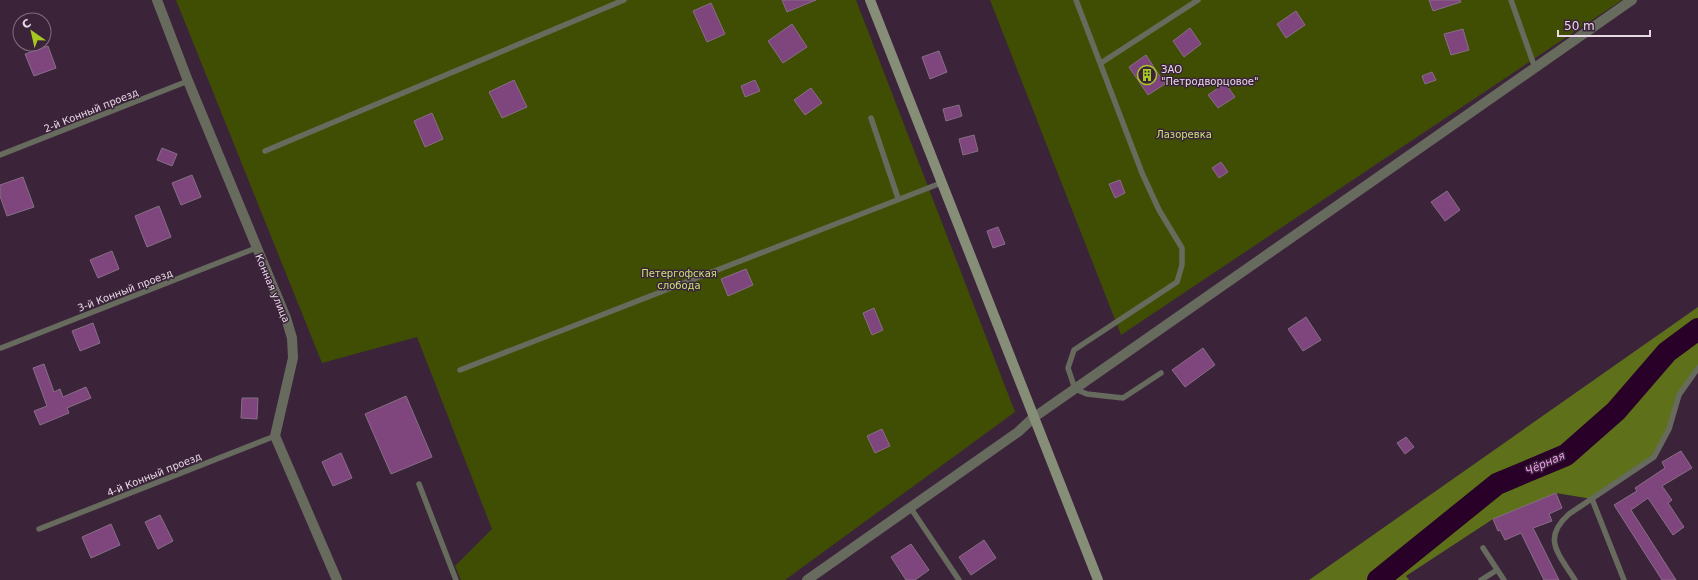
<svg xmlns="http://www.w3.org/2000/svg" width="1698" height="580" font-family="'DejaVu Sans',sans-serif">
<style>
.green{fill:#3f4e03}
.forest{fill:#5e701a}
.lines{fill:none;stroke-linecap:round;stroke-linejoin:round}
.river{stroke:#280028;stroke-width:22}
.building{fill:#7f457d;stroke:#886e86}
.lane{stroke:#676b5d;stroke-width:5.5}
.street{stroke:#676b5d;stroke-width:10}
.secondary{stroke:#878e77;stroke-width:10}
.labels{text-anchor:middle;stroke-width:3;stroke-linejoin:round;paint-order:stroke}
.poi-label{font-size:10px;fill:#e9d9e7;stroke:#3b243a;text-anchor:start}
.street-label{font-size:10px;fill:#e9d9e7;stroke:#3b243a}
.park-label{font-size:10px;fill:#c6e374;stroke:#3b243a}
.water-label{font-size:11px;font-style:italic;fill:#f29eee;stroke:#3b243a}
</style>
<rect width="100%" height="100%" fill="#3b243a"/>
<!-- green -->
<g class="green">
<polygon points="176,0 856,0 1015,412 785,580 461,580 455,566 492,529 417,337 322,363"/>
<polygon points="990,0 1622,0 1121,335"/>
</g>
<!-- forest -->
<polygon class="forest" points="1698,307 1698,368 1679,395 1669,429 1654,457 1592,499 1556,493 1493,519 1406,576 1409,580 1309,580"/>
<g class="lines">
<!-- river -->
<polyline class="river" points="1378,580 1497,484 1566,455 1616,411 1667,352 1698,329"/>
</g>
<!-- building -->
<g class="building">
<polygon points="782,0 816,0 787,12"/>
<polygon points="1429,0 1460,0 1461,2 1433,11"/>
<polygon points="711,3 725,34 707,42 693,11"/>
<polygon points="1296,11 1305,25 1286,38 1277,24"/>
<polygon points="792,24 807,47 783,63 768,41"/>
<polygon points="1190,28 1201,44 1184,57 1173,41"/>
<polygon points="1463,29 1469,50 1451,55 1444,34"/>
<polygon points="48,46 56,68 34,76 25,54"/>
<polygon points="939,51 947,72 930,79 922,57"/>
<polygon points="1146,55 1165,84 1148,95 1129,67"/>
<polygon points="1432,72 1436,80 1425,84 1422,76"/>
<polygon points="514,80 527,107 502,118 489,92"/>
<polygon points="755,80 760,91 745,97 741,86"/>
<polygon points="1225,83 1235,97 1218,108 1208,95"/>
<polygon points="811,88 822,103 805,115 794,100"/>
<polygon points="959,105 962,116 946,121 943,109"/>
<polygon points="432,113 443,139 425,147 414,121"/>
<polygon points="974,135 978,151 963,155 959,139"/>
<polygon points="162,148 177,154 172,166 157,160"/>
<polygon points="1221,162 1228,172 1219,178 1212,168"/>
<polygon points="192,175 201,197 181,205 172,183"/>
<polygon points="23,177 34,207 7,216 0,196 0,185"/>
<polygon points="1120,180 1125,193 1115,198 1109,184"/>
<polygon points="1447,191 1460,210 1445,221 1431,202"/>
<polygon points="159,206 171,237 147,247 135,216"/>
<polygon points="998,227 1005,244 993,248 987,231"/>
<polygon points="112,251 119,269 98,278 90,260"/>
<polygon points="746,269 753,285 728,296 721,279"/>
<polygon points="874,308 883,330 872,335 863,313"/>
<polygon points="1306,317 1321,340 1303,351 1288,329"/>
<polygon points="93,323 100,343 80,351 72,331"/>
<polygon points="1203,348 1215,365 1185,387 1172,370"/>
<polygon points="44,364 54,392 60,389 63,397 86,387 91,398 67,408 69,413 40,425 34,411 47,406 33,368"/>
<polygon points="406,396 432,457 391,474 365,414"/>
<polygon points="242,398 258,398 257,419 241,418"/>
<polygon points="882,429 890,446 875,453 867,436"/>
<polygon points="1406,437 1414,447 1405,454 1397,443"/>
<polygon points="1681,451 1692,468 1662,486 1672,500 1668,503 1684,527 1673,535 1648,498 1631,510 1676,580 1662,580 1614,505 1637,491 1635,488 1665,468 1662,462"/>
<polygon points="341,453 352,478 333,486 322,462"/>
<polygon points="1556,493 1562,508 1549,514 1552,521 1533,528 1559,580 1544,580 1521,533 1505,540 1500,530 1498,531 1493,519"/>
<polygon points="160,515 173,541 158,549 145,522"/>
<polygon points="111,524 120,545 91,558 82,537"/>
<polygon points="984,540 996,558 971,575 959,557"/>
<polygon points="911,544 929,570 915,580 906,580 891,557"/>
</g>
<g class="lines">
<!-- lane -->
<g class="lane">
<polyline points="1076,0 1142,173 1159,210 1182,248 1182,265 1177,282 1074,350 1068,368 1075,389 1087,394 1123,398 1161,373"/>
<polyline points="1511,0 1535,68"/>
<polyline points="1101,63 1198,0"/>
<polyline points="871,118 898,198"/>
<polyline points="265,151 624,0"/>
<polyline points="0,155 188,81"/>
<polyline points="1,348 256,248"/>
<polyline points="460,370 941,183"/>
<polyline points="419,484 456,580"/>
<polyline points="1592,499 1624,580"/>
<polyline points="910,507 959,580"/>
<polyline points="39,529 275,436"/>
<polyline points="1483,548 1504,580"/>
<polyline points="1481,580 1497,570"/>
<path d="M1575 580C1559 554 1541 539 1569 514L1654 457 1669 429 1679 395 1698 368"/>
</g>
<!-- street -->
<g class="street">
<polyline points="157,0 188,81 286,318 292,338 293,358 275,436 337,580"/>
<polyline points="807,580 1018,432 1033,418 1632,0"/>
</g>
<!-- secondary -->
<polyline class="secondary" points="870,0 1098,580"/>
</g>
<!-- icons -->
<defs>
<g id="building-ring" transform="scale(1)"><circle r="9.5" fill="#3b243a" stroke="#a6c820" stroke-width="1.5"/><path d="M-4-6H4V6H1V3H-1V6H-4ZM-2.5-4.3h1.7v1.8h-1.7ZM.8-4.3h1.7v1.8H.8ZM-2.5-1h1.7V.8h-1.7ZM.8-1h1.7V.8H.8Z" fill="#a6c820"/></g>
</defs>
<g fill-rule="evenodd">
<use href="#building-ring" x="1147" y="75"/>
</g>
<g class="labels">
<!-- poi labels -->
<g class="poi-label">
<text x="1161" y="73">ЗАО<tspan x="1161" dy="12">"Петродворцовое"</tspan></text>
</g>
<!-- street labels -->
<g class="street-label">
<text transform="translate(91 110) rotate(-22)" y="4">2-й Конный проезд</text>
<text transform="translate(273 288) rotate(67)" y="4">Конная улица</text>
<text transform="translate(125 290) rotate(-21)" y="4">3-й Конный проезд</text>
<text transform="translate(154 474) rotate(-22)" y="4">4-й Конный проезд</text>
</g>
<!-- park labels -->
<g class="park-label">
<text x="1184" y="138">Лазоревка</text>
<text x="679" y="277">Петергофская<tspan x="679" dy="12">слобода</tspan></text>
</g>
<!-- water labels -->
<g class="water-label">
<text transform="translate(1545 463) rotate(-24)" y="4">Чёрная</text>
</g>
</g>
<!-- north arrow -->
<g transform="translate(32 32) rotate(326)"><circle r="19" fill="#3b243a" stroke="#816c7f"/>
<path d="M0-3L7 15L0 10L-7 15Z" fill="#a6c820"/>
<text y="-6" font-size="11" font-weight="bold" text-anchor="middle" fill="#e9d9e7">С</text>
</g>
<!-- scale -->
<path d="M1558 30v6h92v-6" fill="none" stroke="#e9d9e7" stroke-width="2"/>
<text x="1564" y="30" font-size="12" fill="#e9d9e7" stroke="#3b243a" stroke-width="3" paint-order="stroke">50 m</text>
</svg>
